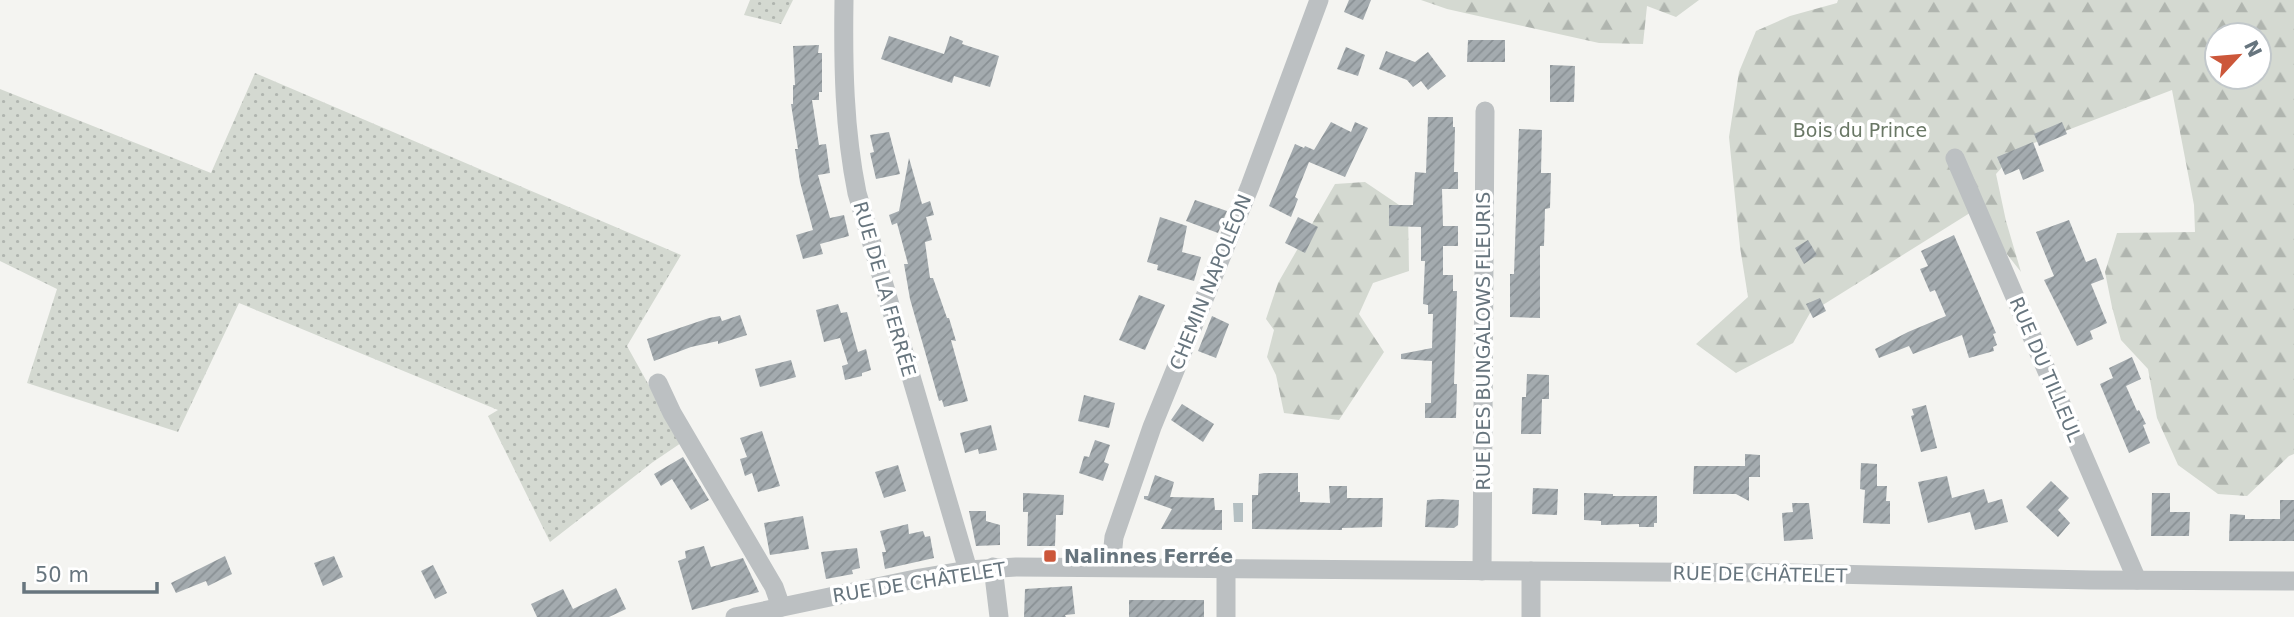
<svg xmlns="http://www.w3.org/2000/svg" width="2294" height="617" font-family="'DejaVu Sans',sans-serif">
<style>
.grass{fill:url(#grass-dots)}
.forest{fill:url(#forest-firs);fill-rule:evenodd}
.water{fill:#b4bfc2}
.building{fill:url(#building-hatch)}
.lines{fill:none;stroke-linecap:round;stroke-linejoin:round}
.minor{stroke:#bcc0c2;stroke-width:19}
.poi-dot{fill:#cc573a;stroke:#fff;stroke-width:2.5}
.labels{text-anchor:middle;stroke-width:7;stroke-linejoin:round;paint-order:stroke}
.park-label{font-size:19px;fill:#697765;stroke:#fff}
.street-label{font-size:19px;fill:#67757e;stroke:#fff}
.poi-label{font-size:19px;font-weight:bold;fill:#67757e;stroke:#fff;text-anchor:start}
</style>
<defs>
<pattern id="grass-dots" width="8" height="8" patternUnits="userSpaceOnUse" patternTransform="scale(1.75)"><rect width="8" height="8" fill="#d4d9d1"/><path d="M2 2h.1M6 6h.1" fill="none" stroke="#b0b5af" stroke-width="1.8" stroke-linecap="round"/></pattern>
<pattern id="forest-firs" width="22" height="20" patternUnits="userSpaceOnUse" patternTransform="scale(1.75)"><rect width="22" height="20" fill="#d4d9d1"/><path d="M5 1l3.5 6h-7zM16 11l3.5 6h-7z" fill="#b0b5af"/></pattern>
<pattern id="building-hatch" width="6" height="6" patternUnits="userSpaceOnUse" patternTransform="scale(1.75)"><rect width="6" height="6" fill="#a4abaf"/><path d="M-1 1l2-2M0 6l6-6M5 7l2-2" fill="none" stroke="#899094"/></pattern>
</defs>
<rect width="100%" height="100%" fill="#f4f4f1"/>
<!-- grass -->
<g class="grass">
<polygon points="750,0 832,0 793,0 781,24 744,15"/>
<polygon points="255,73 681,255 627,346 681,443 653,462 550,542 488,416 498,410 239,303 178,432 27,383 57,289 0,261 0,89 211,173"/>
</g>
<!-- forest -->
<g class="forest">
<polygon points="1421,0 1699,0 1676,17 1647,6 1643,44 1599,43 1447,9"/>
<path d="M1838 0H2294V454L2289 456 2247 496 2218 494 2178 465 2157 418 2148 369 2121 340 2112 307 2105 272 2117 233 2195 232 2194 205 2172 90 2018 149 1996 174 2006 221 2021 272 1973 211 1810 313 1793 343 1736 373 1696 344 1748 297 1740 247 1729 137 1739 72 1756 31 1790 16 1837 3ZM2217 35H2259V77H2217Z"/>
<polygon points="1365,182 1408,211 1409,271 1373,283 1359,314 1384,352 1339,420 1284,413 1276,375 1267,357 1274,330 1266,319 1278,283 1335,184"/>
</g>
<!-- water -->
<polygon class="water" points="1233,503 1243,503 1243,522 1234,522"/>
<!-- building -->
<g class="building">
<polygon points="1349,0 1371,0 1363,20 1344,12"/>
<polygon points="889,36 944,54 950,36 963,41 962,44 999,56 990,87 954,76 952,83 881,59"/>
<polygon points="1468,40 1505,40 1505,62 1467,62"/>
<polygon points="819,45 818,53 822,53 822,92 819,92 819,100 812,100 819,145 826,144 830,173 818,175 830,218 844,215 849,236 820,244 823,254 803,259 796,235 813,230 800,182 795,149 798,149 791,104 793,104 793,85 795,85 793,46"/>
<polygon points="1346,47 1365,55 1358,76 1337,69"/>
<polygon points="1386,51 1415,62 1428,52 1446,76 1428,90 1421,81 1413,87 1407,80 1379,69"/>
<polygon points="1550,65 1575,66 1574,102 1550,102"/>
<polygon points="1428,117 1453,117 1453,127 1455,127 1454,172 1458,172 1458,189 1442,189 1443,226 1458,226 1458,246 1443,246 1443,275 1453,275 1453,291 1457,291 1454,384 1457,384 1456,418 1425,418 1425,403 1431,403 1432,361 1401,359 1401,354 1432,348 1433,314 1428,314 1428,305 1423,304 1425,261 1421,261 1421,227 1389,226 1389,205 1413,205 1415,172 1426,173"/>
<polygon points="1331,122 1351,132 1355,122 1368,128 1345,177 1309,162 1295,197 1298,199 1291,217 1269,206 1295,144 1304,148 1305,146 1314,150"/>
<polygon points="2062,122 2067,134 2039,146 2034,134"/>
<polygon points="1519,129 1542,130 1541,173 1551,173 1550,208 1545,209 1544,246 1540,246 1540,318 1510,317 1510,274 1514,274"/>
<polygon points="889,132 900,174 876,179 870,153 874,152 870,135"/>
<polygon points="2033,142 2044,171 2023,180 2019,169 2005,175 1997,157"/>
<polygon points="909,158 922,204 930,201 934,215 926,217 932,240 925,242 930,278 933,278 947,318 949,318 956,341 951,340 968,401 944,407 942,400 939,401 910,299 904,264 908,264 897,223 892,225 889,215 899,211"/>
<polygon points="1195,200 1227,211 1218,233 1186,221"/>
<polygon points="1160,217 1187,226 1182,252 1201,257 1194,281 1157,270 1158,265 1147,262"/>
<polygon points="1298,217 1318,227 1305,253 1285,243"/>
<polygon points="2069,220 2086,262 2096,258 2104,279 2091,284 2107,323 2090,331 2093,339 2077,346 2044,280 2054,276 2036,232"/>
<polygon points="1954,235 1996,333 1993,334 1997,345 1993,347 1994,351 1969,358 1962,335 1913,354 1909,346 1879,358 1875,349 1908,332 1946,316 1935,290 1930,292 1920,269 1928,266 1921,251"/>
<polygon points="1808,240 1817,255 1804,264 1795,248"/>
<polygon points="1139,295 1165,305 1145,350 1119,340"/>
<polygon points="1820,298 1826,311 1813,318 1806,304"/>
<polygon points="838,304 841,313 847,312 858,352 866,349 871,370 862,373 862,376 845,380 842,366 848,364 840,338 824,342 816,310"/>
<polygon points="740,315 747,335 718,344 718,341 691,347 654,361 647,339 709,318 720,316 722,321"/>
<polygon points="1212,316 1229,324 1216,358 1198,351"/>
<polygon points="2132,357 2141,379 2126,386 2137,411 2139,410 2146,424 2143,425 2150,443 2129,453 2100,384 2113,378 2109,368"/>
<polygon points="791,360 796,377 760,387 755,369"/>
<polygon points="1527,374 1549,375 1549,399 1542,399 1541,434 1521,434 1522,397 1526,397"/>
<polygon points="1084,395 1115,403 1109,428 1078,421"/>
<polygon points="1182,404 1214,424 1203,442 1171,420"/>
<polygon points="1926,405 1937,448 1921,452 1911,416 1914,415 1912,409"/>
<polygon points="991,425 997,450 979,454 978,449 965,453 960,433"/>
<polygon points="762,431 780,486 758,492 752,473 745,476 740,459 747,457 740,438"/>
<polygon points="1095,440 1110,445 1104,462 1109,464 1103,481 1079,473 1084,456 1089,457"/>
<polygon points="1745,454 1760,455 1760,477 1749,477 1749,501 1736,494 1693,494 1694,466 1745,466"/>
<polygon points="683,457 709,500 691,510 672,479 661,486 654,474"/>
<polygon points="1861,463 1877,464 1877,486 1887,486 1886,501 1890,501 1890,524 1863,523 1865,490 1860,489"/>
<polygon points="898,465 906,491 884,498 875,472"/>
<polygon points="1264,473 1298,473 1298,492 1300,492 1300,502 1330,503 1329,486 1347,486 1347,498 1383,498 1382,527 1342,528 1342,530 1252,529 1252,495 1258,495 1259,474"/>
<polygon points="1155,475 1174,482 1170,497 1214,498 1215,510 1222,510 1222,530 1161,529 1172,509 1144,499 1144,496 1148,496"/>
<polygon points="1947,476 1952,498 1984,489 1988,503 2002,499 2008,522 1975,530 1970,512 1928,523 1918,482"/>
<polygon points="2051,481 2069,498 2058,510 2070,523 2058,537 2026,507"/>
<polygon points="1533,488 1558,489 1557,515 1532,514"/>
<polygon points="1023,493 1064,495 1063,515 1056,515 1055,546 1027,546 1028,512 1023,512"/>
<polygon points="1584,493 1613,494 1613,496 1657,496 1657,523 1654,523 1654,527 1639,527 1639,524 1601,525 1601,521 1584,520"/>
<polygon points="2152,493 2170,493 2170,512 2190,512 2189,536 2151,536"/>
<polygon points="1439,499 1459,500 1458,525 1454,528 1425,527 1427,500"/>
<polygon points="2280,500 2294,500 2294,541 2229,541 2230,514 2245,515 2245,519 2280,519"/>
<polygon points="1792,503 1809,503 1813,539 1784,541 1782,513 1793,512"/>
<polygon points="969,511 986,511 986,521 1000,525 1000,545 976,546"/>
<polygon points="803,516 809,549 770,555 764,523"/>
<polygon points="908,524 909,534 923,531 925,537 930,536 934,558 885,569 882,552 886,552 880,531"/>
<polygon points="704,546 711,567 743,558 759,592 692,610 678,561 686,558 685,551"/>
<polygon points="857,548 860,568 852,570 853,574 826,579 821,552"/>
<polygon points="225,556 232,574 208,586 206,581 176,593 171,583"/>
<polygon points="334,556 343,577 323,586 314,563"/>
<polygon points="433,565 447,593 435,599 421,571"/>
<polygon points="1072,586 1075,614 1065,615 1066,617 1024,617 1025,589"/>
<polygon points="616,588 626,609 609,617 537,617 531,604 563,589 573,609"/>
<rect x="1129" y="600" width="75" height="17"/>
</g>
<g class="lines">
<!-- minor -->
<g class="minor">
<path d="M844 0C843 65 844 129 857 193L968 570"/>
<polyline points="1955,158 2137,580"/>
<polyline points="658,383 672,413 774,587 781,607"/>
<polyline points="993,567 999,617"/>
<polyline points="1111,567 1114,537 1152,427 1250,186 1319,0"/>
<polyline points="1482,571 1485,111"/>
<polyline points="1531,571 1531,617"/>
<polyline points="735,617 920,578 968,570 1016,567 1789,573 2091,580 2294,581"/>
<polyline points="1226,617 1226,569"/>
</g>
</g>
<!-- markers -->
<rect class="poi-dot" x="1043" y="549" width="14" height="14" rx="3.5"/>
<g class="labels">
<!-- park labels -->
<g class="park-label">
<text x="1860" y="137">Bois du Prince</text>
</g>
<!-- street labels -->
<g class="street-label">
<text transform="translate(1210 282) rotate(-68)" y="7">CHEMIN NAPOLÉON</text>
<text transform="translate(885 289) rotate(74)" y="7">RUE DE LA FERRÉE</text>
<text transform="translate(1483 341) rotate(-90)" y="7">RUE DES BUNGALOWS FLEURIS</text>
<text transform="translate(2046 369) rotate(67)" y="7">RUE DU TILLEUL</text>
<text transform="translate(1760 574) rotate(1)" y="7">RUE DE CHÂTELET</text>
<text transform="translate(919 582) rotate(-9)" y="7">RUE DE CHÂTELET</text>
</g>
<!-- poi labels -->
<g class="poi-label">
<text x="1064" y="563">Nalinnes Ferrée</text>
</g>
</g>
<!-- north arrow -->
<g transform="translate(2238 56) rotate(64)"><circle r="33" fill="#ffffff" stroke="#c2c8cb" stroke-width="2"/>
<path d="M0-5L12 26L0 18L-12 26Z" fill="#cc573a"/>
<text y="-10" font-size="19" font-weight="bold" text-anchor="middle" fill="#67757e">N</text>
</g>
<!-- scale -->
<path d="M24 582v10h133v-10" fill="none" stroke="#67757e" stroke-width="3.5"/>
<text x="35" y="582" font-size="21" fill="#67757e" stroke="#ffffff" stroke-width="5" paint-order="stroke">50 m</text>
</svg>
